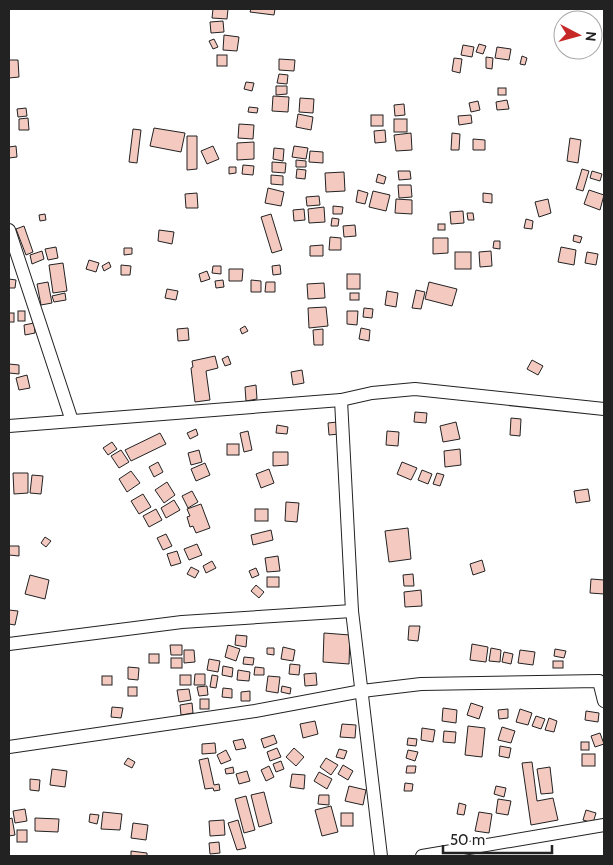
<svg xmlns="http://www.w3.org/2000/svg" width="613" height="865" font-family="Cabin,sans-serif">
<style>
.building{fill:#f3c9c0;stroke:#222}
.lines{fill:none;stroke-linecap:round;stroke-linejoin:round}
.street-casing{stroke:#222;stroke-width:14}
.street{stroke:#fff;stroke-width:12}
</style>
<rect width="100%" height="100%" fill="#fff"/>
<!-- building -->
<g class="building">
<polygon points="213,9 228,9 227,19 212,18"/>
<polygon points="251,9 275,9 274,15 250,12"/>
<polygon points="223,21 224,32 211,33 210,22"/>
<polygon points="224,35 239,37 237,51 223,50"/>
<polygon points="214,39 218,47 213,49 209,41"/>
<polygon points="479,44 486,46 483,54 476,52"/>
<polygon points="463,45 474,47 472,57 461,55"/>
<polygon points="497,47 511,49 509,60 495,58"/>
<rect x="217" y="55" width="10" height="11"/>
<polygon points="522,56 527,58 525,65 520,64"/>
<polygon points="486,57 493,58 492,69 486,68"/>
<polygon points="454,58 462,59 460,73 452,71"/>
<polygon points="279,59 295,60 294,71 279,70"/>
<polygon points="9,60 18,60 19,77 9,78"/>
<polygon points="279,74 288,75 287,84 277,83"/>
<polygon points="246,82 254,83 252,91 244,89"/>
<polygon points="276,86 287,86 287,94 276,95"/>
<rect x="498" y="88" width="8" height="7"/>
<polygon points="273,96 289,97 288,112 272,111"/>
<polygon points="300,98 314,99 313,113 299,112"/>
<polygon points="507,100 509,109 497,110 496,102"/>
<polygon points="478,101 480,110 471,112 469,103"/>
<polygon points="404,104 405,115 395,116 394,105"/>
<polygon points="249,107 258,108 257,113 248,112"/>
<polygon points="26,108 27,116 18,117 17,109"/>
<polygon points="298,114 313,117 311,130 296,127"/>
<rect x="371" y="115" width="12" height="11"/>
<polygon points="471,115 472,123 459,125 458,116"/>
<polygon points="28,118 29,130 19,130 19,119"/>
<rect x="394" y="119" width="13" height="13"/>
<polygon points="239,124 254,125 253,139 238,138"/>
<polygon points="154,128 185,133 181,152 150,146"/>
<polygon points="133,129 141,130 137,163 129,162"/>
<polygon points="385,130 386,142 375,143 374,131"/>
<polygon points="411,133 412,150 396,151 394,135"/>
<polygon points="452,133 460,134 459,150 451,150"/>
<polygon points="187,136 197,136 197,169 187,170"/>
<polygon points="570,138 581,140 578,163 567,161"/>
<polygon points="473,139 485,140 485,150 473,150"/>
<polygon points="254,142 254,159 237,160 237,143"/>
<polygon points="16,146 17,157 9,158 9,147"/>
<polygon points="213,146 219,159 207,164 201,151"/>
<polygon points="294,146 308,148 306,159 292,157"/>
<polygon points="274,148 284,149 283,161 273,159"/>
<polygon points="310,151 323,152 323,163 309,162"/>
<polygon points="296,160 306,161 306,167 296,167"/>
<polygon points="272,162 286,163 285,173 272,172"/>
<polygon points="243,165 254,166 253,175 242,174"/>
<polygon points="229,167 236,167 236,173 229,174"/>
<polygon points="297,169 306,170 305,179 296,178"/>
<polygon points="582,169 589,171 583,191 576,189"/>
<polygon points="398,171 410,171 411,179 399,180"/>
<polygon points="592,171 602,174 600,181 590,178"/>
<polygon points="344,172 345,191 326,192 325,173"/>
<polygon points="378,174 386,177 384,184 376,182"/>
<polygon points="271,175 283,176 283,185 271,184"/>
<polygon points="398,185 411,185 412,197 399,198"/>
<polygon points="268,188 284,192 281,206 265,203"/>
<polygon points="358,190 368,193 365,204 356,202"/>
<polygon points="589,190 604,195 600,210 584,204"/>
<polygon points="373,191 390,195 386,211 369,207"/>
<polygon points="197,193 198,208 186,208 185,194"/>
<polygon points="483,193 492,194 492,203 483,202"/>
<polygon points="319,196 320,205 307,206 306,197"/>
<polygon points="396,199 412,200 412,214 395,213"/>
<polygon points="548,199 551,213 539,217 535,202"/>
<polygon points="333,206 343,207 342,214 333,214"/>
<polygon points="324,207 325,222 309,223 308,209"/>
<polygon points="304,209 305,220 294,221 293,210"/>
<polygon points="463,211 464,223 451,224 450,212"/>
<polygon points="467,213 473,213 474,220 468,220"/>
<polygon points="45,214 46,220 40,221 39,215"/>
<polygon points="271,214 282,250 272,253 261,217"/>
<polygon points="332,218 339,219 338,226 331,226"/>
<polygon points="526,219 533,221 532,229 524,228"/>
<rect x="438" y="224" width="7" height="6"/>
<polygon points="355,225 356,236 344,237 343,226"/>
<polygon points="24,226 33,252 26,255 16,229"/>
<polygon points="159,230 174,232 172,244 158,241"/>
<polygon points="574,235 582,237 580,243 573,241"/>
<polygon points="330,237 341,238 341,250 329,250"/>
<polygon points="433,238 448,238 448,253 433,254"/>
<polygon points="494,241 500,241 500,249 493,248"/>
<polygon points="323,245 323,256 310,256 310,246"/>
<polygon points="56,247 58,258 48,260 45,249"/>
<polygon points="561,247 576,250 574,265 558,262"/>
<polygon points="124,248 132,248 132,254 124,255"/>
<polygon points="42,251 44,259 32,264 30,255"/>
<polygon points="491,251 492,266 480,267 479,252"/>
<rect x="455" y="252" width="16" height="17"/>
<polygon points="587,252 598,254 596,265 585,263"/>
<polygon points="89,260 99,263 96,272 86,269"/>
<polygon points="109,262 111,267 104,271 102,266"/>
<polygon points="63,263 67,291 53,293 49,265"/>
<polygon points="121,265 131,266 130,275 121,275"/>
<polygon points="280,265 281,274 273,275 272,266"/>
<polygon points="213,266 221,266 221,274 212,273"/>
<polygon points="229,269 243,269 242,281 229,281"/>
<polygon points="207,271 210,279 201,282 199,274"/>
<rect x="347" y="274" width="13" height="15"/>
<polygon points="9,279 16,280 15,288 9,288"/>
<polygon points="223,280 224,287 216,288 215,281"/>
<polygon points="251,280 261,281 261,292 251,292"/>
<polygon points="48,282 52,303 41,305 37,284"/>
<polygon points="266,282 275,282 275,292 265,292"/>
<polygon points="429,282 457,289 452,306 425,299"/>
<polygon points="324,283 325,298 308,299 307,284"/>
<polygon points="167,289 178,291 176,300 165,298"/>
<polygon points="416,290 425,292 421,309 412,308"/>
<polygon points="387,291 398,293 396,307 385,305"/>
<polygon points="65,293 66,300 54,302 52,296"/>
<rect x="350" y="293" width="9" height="7"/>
<polygon points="326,307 328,326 309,328 308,308"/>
<polygon points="364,308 373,309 372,318 363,317"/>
<rect x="18" y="311" width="7" height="10"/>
<polygon points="347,311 358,311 357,325 347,324"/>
<rect x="9" y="313" width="5" height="9"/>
<polygon points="34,323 35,333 25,335 24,325"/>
<polygon points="245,326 248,331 242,334 240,329"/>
<polygon points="188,328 189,340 178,341 177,329"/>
<polygon points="361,328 370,330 369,341 359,339"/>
<polygon points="323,329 323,345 314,345 313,330"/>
<polygon points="215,356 218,368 206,371 210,400 195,402 191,368 193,367 192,361"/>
<polygon points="228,356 231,364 225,366 222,359"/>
<polygon points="532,360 543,366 538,375 527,369"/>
<polygon points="9,364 19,365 19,374 9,373"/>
<polygon points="302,370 304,383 293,385 291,372"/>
<polygon points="27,375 30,388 19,390 16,378"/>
<polygon points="256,385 257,399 246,401 245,387"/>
<polygon points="415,412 427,413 426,423 414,422"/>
<polygon points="511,418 521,419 520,436 510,435"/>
<polygon points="337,422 339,434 329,435 328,423"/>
<polygon points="456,422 460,439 443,442 440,426"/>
<polygon points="277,425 288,427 287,434 276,433"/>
<polygon points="196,429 198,435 190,439 187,433"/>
<polygon points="248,431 252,450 244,452 240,433"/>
<polygon points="387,431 399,432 398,446 386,445"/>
<polygon points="160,433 166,444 131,461 125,450"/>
<polygon points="112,442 117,449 108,455 103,448"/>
<rect x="227" y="444" width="12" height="11"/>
<polygon points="460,449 461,465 445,467 444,451"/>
<polygon points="121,450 129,462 119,468 111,456"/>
<polygon points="199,450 202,462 191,465 188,453"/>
<polygon points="273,452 288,452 288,465 273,466"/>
<polygon points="158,462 163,472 154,477 149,467"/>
<polygon points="402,462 417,468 411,480 397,474"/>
<polygon points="205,463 210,475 196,481 191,469"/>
<polygon points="269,469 274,483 261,488 256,474"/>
<polygon points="422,470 432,474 428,484 418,480"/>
<polygon points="131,471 140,483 127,492 119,479"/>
<polygon points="13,473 28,473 28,493 14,494"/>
<polygon points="437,473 444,475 440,486 433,484"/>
<polygon points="32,475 43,476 41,494 30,493"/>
<polygon points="167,482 175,495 164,503 155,490"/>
<polygon points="588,489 590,501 576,503 574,491"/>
<polygon points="192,491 198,502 188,508 182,496"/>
<polygon points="143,494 151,507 139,514 131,501"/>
<polygon points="174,500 180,510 166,518 161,508"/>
<polygon points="286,502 299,503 297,522 285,521"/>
<polygon points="201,504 210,528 196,533 193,526 190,527 187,517 190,516 187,509"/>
<polygon points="156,509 162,520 149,527 143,516"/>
<rect x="255" y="509" width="13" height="12"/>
<polygon points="408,528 411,559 389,562 385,531"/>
<polygon points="271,530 273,540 253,545 251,535"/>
<polygon points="166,534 172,546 163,550 157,538"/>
<polygon points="45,537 51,541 46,547 41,543"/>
<polygon points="197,544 202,555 189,560 184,549"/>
<polygon points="9,546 19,546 19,556 9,555"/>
<polygon points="177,551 181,563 171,566 167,554"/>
<polygon points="278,556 280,571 267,572 265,558"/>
<polygon points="482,560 485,571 473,575 470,564"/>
<polygon points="212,561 216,568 206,573 203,566"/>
<polygon points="191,567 199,571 195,578 187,574"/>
<polygon points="256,568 259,575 252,578 249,571"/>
<polygon points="413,574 414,586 404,586 403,575"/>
<polygon points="30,575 49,580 45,599 25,594"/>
<rect x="267" y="577" width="12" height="10"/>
<polygon points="591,579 604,580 604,594 590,593"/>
<polygon points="256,585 264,592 259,598 251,591"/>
<polygon points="421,590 422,606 405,607 404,592"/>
<polygon points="9,610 18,611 15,625 9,624"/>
<polygon points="409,626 420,626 418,641 408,640"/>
<polygon points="324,633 350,635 349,664 323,662"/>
<polygon points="236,635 247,636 246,647 235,645"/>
<polygon points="472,644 488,647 486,662 470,660"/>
<polygon points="170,645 182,645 182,655 171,655"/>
<polygon points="228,645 240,649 236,661 225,657"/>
<polygon points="283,647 295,650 293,661 281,659"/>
<polygon points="267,648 274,648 274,655 267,654"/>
<polygon points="491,648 501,650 500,662 489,661"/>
<polygon points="555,649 566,651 564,658 554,656"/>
<polygon points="184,650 194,650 195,662 184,663"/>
<polygon points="520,650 535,652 533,665 518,663"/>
<polygon points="504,652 513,654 511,664 502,662"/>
<rect x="149" y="654" width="10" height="9"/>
<polygon points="244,657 254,658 253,665 243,664"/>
<rect x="171" y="658" width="11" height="10"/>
<polygon points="209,659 220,661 218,672 207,670"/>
<rect x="553" y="661" width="10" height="7"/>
<polygon points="290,664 300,665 299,675 289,674"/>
<polygon points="223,666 233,668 232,677 222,675"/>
<polygon points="128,667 139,668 138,680 128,679"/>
<polygon points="255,667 264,668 264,675 254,675"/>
<polygon points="238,670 250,672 249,681 237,680"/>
<polygon points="316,673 317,685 305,686 304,674"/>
<polygon points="195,674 205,674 205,685 194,685"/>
<rect x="180" y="675" width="11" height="10"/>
<polygon points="212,675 218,676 216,688 210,687"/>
<rect x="102" y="676" width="10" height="9"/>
<polygon points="268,676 280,677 278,693 266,691"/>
<polygon points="207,686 208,695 199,696 197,687"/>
<polygon points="282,686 291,688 290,694 281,692"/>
<rect x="128" y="687" width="9" height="9"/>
<polygon points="223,688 232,689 232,698 222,697"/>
<polygon points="189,689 191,700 179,702 177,690"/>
<polygon points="250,691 250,701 241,701 241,692"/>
<rect x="200" y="699" width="9" height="10"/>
<polygon points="192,703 193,713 181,715 180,705"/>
<polygon points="471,703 483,707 479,719 467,715"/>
<polygon points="112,707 123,708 121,718 111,717"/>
<polygon points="443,708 457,710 456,723 442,721"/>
<polygon points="508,709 508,718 499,719 498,710"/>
<polygon points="520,709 532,713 528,725 516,722"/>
<polygon points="586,711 599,713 598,722 585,720"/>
<polygon points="536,716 545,719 541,729 532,726"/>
<polygon points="549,718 557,721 554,732 545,730"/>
<polygon points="315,721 318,734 303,738 300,724"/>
<polygon points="342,724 356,725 355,738 340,737"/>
<polygon points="468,726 485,728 482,757 465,755"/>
<polygon points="502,727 515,731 511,743 498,740"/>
<polygon points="422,728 435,730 433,742 421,740"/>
<polygon points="444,731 456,732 455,743 443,742"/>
<polygon points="600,733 604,744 595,747 591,736"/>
<polygon points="274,735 277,743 264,748 261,739"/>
<polygon points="408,738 417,739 416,746 407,745"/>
<polygon points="243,739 246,748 236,750 233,741"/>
<rect x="581" y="742" width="8" height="8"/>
<polygon points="215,743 216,753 202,754 202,744"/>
<polygon points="500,746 511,748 509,758 499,756"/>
<polygon points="277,748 281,757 270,761 267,752"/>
<polygon points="294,748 304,757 296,766 286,757"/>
<polygon points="339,749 347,751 344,759 336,757"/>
<polygon points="226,750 231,760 221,764 217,755"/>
<polygon points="408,750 418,752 415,761 406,758"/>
<rect x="582" y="754" width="13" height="12"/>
<polygon points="128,758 135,762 132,768 124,764"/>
<polygon points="208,758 214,785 219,784 220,790 214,791 213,788 205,789 199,760"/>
<polygon points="326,758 338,765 331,775 320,767"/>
<polygon points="281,761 284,769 276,772 273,764"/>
<polygon points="532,762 537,801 553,798 558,820 531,825 522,763"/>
<polygon points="343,765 353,771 348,780 338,774"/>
<polygon points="269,766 274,777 266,781 261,770"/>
<polygon points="407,766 416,766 415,773 406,773"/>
<polygon points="233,767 234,773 226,774 225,769"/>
<polygon points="550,767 553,793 541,794 537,769"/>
<polygon points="52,769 67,771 65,787 50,785"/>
<polygon points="247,771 250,781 239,784 236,774"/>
<polygon points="319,772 332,779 327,789 314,781"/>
<polygon points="292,774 305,775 304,789 290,787"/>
<polygon points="30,779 40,780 39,791 30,790"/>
<polygon points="405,783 413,784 412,791 404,791"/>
<polygon points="349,786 366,790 363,805 345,801"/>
<polygon points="496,786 506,788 504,797 494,794"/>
<polygon points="264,792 272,823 259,827 251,795"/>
<polygon points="319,795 329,795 329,805 318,804"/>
<polygon points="246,796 255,830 244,833 235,799"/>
<polygon points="498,799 511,801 508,815 496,813"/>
<polygon points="459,803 466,805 464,815 457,814"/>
<polygon points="331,806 338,832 322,836 315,810"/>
<polygon points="25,809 27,821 15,823 13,811"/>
<polygon points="586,810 596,813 593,823 583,820"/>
<polygon points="103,812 122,814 120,830 101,829"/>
<polygon points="479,812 492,814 489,833 475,831"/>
<rect x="341" y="813" width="12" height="13"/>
<polygon points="90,814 99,815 97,824 89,822"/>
<polygon points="12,818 15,835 9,836 9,819"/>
<polygon points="35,818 59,819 58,832 35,831"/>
<polygon points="224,820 225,835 210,836 209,821"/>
<polygon points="238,820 246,848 237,850 228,823"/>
<polygon points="133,823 148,825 146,840 131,838"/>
<rect x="17" y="830" width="10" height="12"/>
<polygon points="219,842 220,853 210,854 209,843"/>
<polygon points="131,851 147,853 147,856 131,856"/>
</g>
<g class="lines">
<!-- street casing -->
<g class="street-casing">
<g id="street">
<polyline points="9,230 72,421"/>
<polyline points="341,400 352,611 381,856"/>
<polyline points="9,426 341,400 372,393 415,389 604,409"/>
<polyline points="9,644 182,622 352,611"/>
<polyline points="9,747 255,711 362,691 421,684 599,681 604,701"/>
<polyline points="422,856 604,825"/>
</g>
</g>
<!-- street -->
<use href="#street" class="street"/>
</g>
<!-- border -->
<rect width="613" height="865" fill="none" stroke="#222222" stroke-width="20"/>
<!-- north arrow -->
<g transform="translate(578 35) rotate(96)"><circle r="24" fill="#ffffff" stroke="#a7a7a7"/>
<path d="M0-4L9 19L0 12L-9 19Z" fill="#c62828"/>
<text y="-8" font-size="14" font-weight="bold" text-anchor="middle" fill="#222222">N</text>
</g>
<!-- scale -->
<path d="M443 845v8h109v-8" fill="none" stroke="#222222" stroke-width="2.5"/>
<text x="450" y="845" font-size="15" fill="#222222" stroke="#ffffff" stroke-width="4" paint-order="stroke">50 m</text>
</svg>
